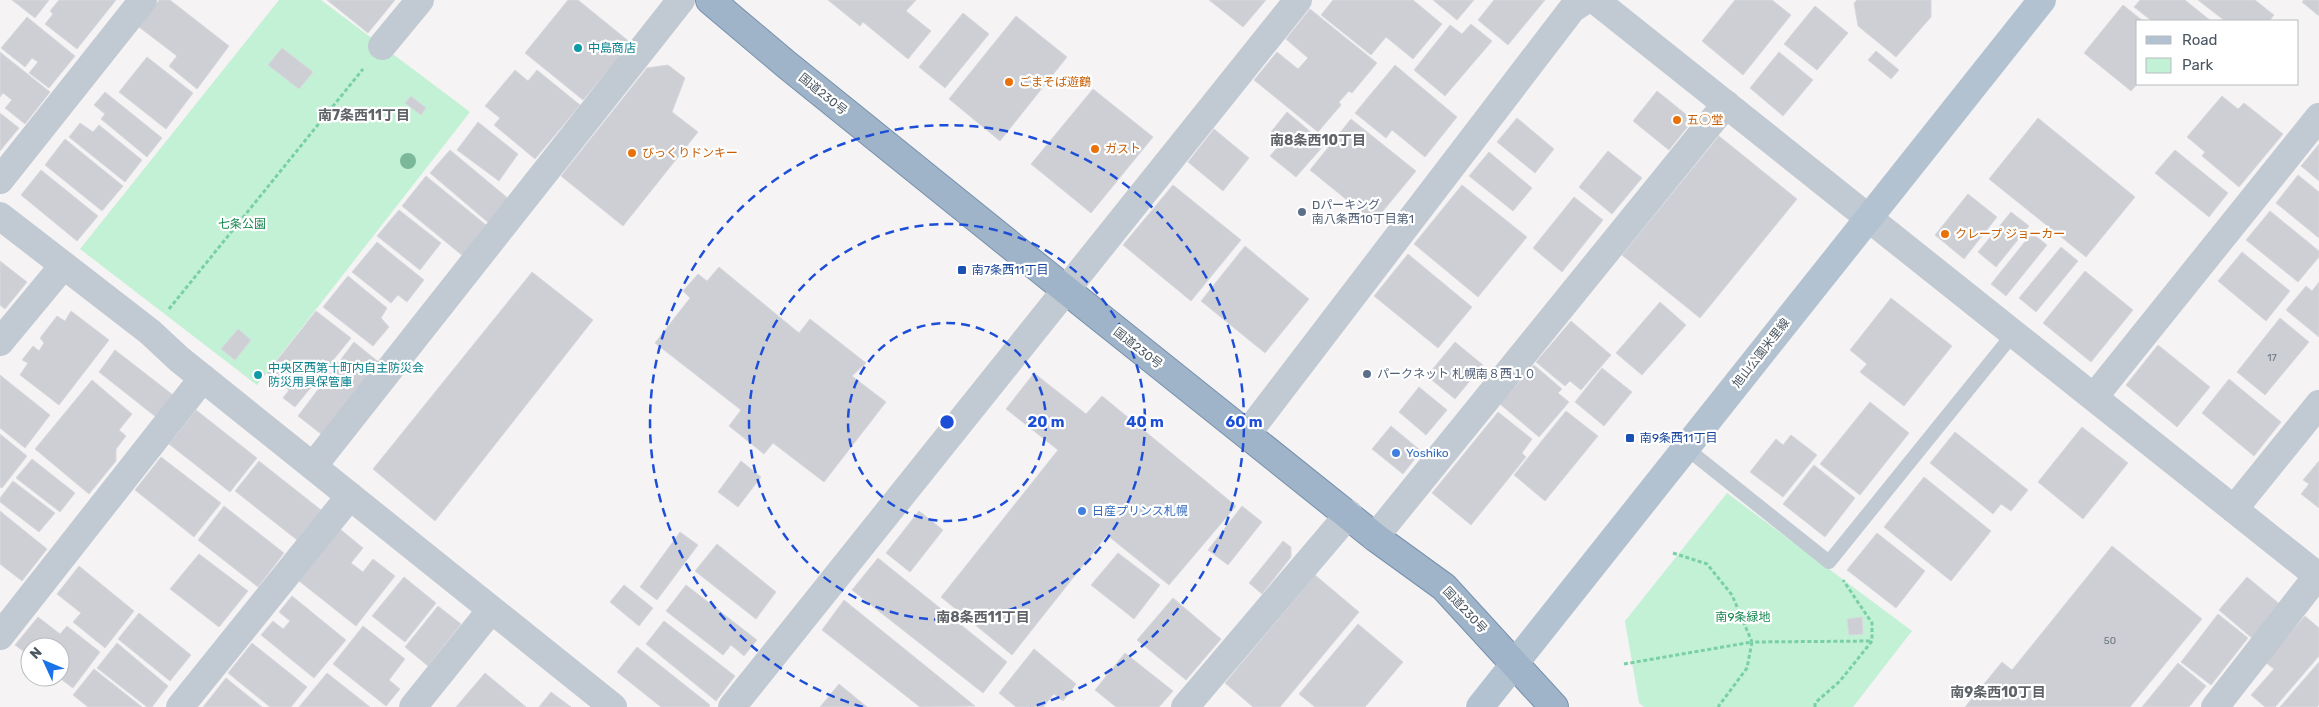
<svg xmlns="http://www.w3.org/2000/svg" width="2319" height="707" font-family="Rubik,'Noto Sans JP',sans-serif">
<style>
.green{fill:#c3f1d5}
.building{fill:#cdcfd5;stroke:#d7d9de}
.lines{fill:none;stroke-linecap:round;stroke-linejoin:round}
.trunk-casing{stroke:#7690ad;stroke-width:30}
.path{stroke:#7ad0a6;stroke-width:3;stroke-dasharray:4 2.5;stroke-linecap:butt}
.service{stroke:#c1cad2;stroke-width:14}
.minor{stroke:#c1cad2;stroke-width:28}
.primary{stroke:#b3c2d1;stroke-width:28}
.trunk{stroke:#9fb4c9;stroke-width:28}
.tree{fill:#7bb799}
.ring{fill:none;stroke:#1d4ed8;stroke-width:2.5;stroke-dasharray:9 6}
.culture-dot{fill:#0f9aa8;stroke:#fff;stroke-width:2}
.food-dot{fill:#e8710a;stroke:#fff;stroke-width:2}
.service-dot{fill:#5c6f8a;stroke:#fff;stroke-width:2}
.transit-dot{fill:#1a4fb4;stroke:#fff;stroke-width:2}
.shop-dot{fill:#3f7fe0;stroke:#fff;stroke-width:2}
.labels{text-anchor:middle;stroke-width:4.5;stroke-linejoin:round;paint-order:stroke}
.number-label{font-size:10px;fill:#6b747e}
.culture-label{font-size:12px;fill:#0d838f;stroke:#fff;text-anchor:start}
.food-label{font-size:12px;fill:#c56008;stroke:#fff;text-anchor:start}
.street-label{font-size:12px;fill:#4a5661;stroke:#fff}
.service-label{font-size:12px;fill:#4e5e75;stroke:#fff;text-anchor:start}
.park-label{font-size:12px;fill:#17864f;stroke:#fff}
.transit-label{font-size:12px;fill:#164399;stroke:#fff;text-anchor:start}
.shop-label{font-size:12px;fill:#366cbe;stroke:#fff;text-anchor:start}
.neighbourhood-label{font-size:14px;font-weight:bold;fill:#5f6368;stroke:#fff}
.centre{fill:#1d4ed8;stroke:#fff;stroke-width:2.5}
.ring-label{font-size:15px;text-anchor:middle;font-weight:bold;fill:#1d4ed8;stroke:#fff;stroke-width:4.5;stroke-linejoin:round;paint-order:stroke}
</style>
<rect width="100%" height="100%" fill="#f5f3f3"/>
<!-- green -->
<g class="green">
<polygon points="279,0 321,0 470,112 257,385 80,249"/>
<polygon points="1727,493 1912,631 1853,707 1644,707 1639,703 1625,621"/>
</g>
<!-- building -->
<g class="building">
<polygon points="12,0 49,0 35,18"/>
<polygon points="59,0 116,0 77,49 45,24 53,14 50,11"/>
<polygon points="159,0 170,0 229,46 197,89 169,66 177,56 139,27"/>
<polygon points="327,0 395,0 368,33"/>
<polygon points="568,0 578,0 631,43 583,100 525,53"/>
<polygon points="828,0 916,0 906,11 931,31 908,59 863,22 860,26"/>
<polygon points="1209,0 1266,0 1243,27"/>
<polygon points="1333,0 1413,0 1442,24 1413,59 1386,37 1371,55 1321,15"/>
<polygon points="1433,0 1474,0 1457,20"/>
<polygon points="1494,0 1545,0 1508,45 1478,20"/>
<polygon points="1735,0 1772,0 1791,15 1743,75 1702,41"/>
<polygon points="1857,0 1931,0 1931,17 1896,57 1858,26 1854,3"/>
<polygon points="2140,0 2185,0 2211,21 2152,21 2134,7"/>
<polygon points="2198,0 2255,0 2274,15 2269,21 2225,21"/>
<polygon points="2304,0 2319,0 2319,16 2302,2"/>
<polygon points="2123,5 2143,21 2138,21 2138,83 2131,91 2084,53"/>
<polygon points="1815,6 1848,33 1817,70 1784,44"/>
<polygon points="1310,9 1377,63 1352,93 1349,91 1339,102 1341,105 1318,132 1254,80 1277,52 1298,69 1308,58 1286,39"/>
<polygon points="963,13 989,34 945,88 919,67"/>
<polygon points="1016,16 1067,57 1000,141 949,99"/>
<polygon points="27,17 75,56 49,88 29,73 38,62 32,58 25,67 1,48"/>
<polygon points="1471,24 1492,41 1445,96 1414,70 1450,25 1462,34"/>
<polygon points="282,48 313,72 299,89 268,65"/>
<polygon points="1876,51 1899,70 1891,79 1868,60"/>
<polygon points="0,52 50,92 25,124 5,108 12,100 3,93 0,97"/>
<polygon points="1779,52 1813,80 1783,116 1750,88"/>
<polygon points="147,57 193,93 166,129 119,92"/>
<polygon points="668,65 685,78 672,112 698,132 623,226 561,176 647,68"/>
<polygon points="1395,65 1457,117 1425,157 1392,130 1386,138 1355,113"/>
<polygon points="515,70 528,81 537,70 580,105 535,159 494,125 500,118 485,106"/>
<polygon points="1093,89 1153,137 1091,213 1031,164"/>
<polygon points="1657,91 1693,120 1669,150 1633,121"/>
<polygon points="105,92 162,138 147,157 101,119 105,114 94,105"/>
<polygon points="411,96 426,108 421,115 405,103"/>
<polygon points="2222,96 2238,109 2244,103 2283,134 2239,187 2202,156 2205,152 2187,137"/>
<polygon points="1287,112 1325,144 1296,177 1270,156 1283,141 1271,132"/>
<polygon points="0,113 19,128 0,151"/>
<polygon points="1517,118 1554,149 1535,173 1497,142"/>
<polygon points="2038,118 2135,197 2086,257 1989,179"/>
<polygon points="1351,119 1416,171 1374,222 1310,170"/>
<polygon points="478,122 518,154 499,181 457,150"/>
<polygon points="80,123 93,132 99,125 142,160 125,182 69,137"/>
<polygon points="1214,129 1249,158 1223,191 1188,162"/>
<polygon points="1719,136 1797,199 1700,318 1622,255"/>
<polygon points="65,139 123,186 102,211 45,165"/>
<polygon points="2319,144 2319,181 2301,166"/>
<polygon points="450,150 510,200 490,224 430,173"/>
<polygon points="2175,150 2228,193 2209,217 2155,173"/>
<polygon points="1608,151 1642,178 1612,214 1579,187"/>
<polygon points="1489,152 1532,188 1513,211 1469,176"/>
<polygon points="41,170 98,216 77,241 21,195"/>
<polygon points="2298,175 2319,192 2319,238 2276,203"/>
<polygon points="426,176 486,225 463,256 402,206"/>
<polygon points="1173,185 1241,240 1191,301 1123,245"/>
<polygon points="1462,185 1527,237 1478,297 1414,244"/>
<polygon points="1968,194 1997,217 1964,259 1935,235"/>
<polygon points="1574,197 1603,220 1562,272 1533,248"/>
<polygon points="399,210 441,243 420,270 377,236"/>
<polygon points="2270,211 2319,251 2319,257 2298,282 2246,240"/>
<polygon points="2011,212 2029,226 1996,267 1978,252"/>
<polygon points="2032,233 2047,245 2006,296 1991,284"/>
<polygon points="377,242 424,280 407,302 398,295 391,303 352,272"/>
<polygon points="1245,246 1309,299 1265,353 1201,301"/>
<polygon points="2061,247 2078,261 2036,312 2019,298"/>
<polygon points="2242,252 2290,291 2266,321 2218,281"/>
<polygon points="1408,254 1472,307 1438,348 1374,296"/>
<polygon points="0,261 27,282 5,309 0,305"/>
<polygon points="719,267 799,333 810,319 866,363 852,376 886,402 824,482 773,443 764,454 729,426 741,410 655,343 690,298 683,291 698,274 707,281"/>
<polygon points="2085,271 2133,310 2091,362 2043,323"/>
<polygon points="532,272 593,320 435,521 373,469"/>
<polygon points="348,276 387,308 381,318 389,327 373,346 323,307"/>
<polygon points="2319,282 2319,337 2286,310 2306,286 2312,291"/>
<polygon points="1891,298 1952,346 1904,406 1860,372 1867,364 1850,350"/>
<polygon points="1660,302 1686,325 1642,375 1616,353"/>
<polygon points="71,311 109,340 59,405 20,375 28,363 22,360 33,346 39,351 44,343 40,338 57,316 65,321"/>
<polygon points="316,311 351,338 295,407 283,398 289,390 267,373"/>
<polygon points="2280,318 2309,342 2265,395 2237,372"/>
<polygon points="1571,321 1611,355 1581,390 1570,381 1565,386 1536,362"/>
<polygon points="238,329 251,340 235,360 221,349"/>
<polygon points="354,342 381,364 325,437 298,416"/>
<polygon points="1455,342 1483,365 1455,399 1427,376"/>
<polygon points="2158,345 2210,387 2177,427 2126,385"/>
<polygon points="115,350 173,395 156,417 99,372"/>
<polygon points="1534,365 1562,389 1558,393 1569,402 1539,437 1500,404"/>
<polygon points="1602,368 1632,392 1604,426 1575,402"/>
<polygon points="258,369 265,374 258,381 252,376"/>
<polygon points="1034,373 1086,414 1102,396 1236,506 1169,585 1107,535 1012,655 941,597 1058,450 1006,409"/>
<polygon points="0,375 50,415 25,448 0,428"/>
<polygon points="2229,379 2281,422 2254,456 2202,413"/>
<polygon points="92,380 132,414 119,430 126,436 116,449 116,461 89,494 35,449"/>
<polygon points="1419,387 1447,410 1426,435 1399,412"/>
<polygon points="1870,402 1909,433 1860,495 1820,464"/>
<polygon points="196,410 257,458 230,492 169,444"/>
<polygon points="1566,411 1598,436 1545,501 1514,475"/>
<polygon points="1498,412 1532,439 1522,453 1526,457 1471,525 1432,493"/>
<polygon points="1391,426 1421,451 1403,474 1372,449"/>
<polygon points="2082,427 2128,463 2083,519 2038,482"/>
<polygon points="1955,432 2028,490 2011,511 2001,504 1993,514 1930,463"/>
<polygon points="0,434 27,456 2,488 0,487"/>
<polygon points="1791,435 1817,455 1783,497 1750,472 1776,439 1783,445"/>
<polygon points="161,457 221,503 194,537 135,490"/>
<polygon points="32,459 75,493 60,512 16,478"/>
<polygon points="259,461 321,510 297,540 235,491"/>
<polygon points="741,461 761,477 738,507 718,492"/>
<polygon points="2319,461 2319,508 2301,494 2309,484 2303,480"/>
<polygon points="1814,465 1855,498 1825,537 1783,504"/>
<polygon points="1924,477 1991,531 1951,581 1884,527"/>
<polygon points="13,481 55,513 39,532 0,502 0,498"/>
<polygon points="224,506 284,553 258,587 198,540"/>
<polygon points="1242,506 1262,522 1228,565 1208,550"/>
<polygon points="0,511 47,549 22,581 0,564"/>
<polygon points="919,511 943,530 910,572 886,553"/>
<polygon points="340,529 363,548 351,563 363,572 373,559 395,576 356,626 299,581"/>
<polygon points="680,532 698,545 657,600 640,587"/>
<polygon points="1877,533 1925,571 1896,608 1847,570"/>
<polygon points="1283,541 1291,547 1291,557 1262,594 1249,583"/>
<polygon points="717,544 776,592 756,619 695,571"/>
<polygon points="2112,546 2202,619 2130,707 1965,707 2002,662 2012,670"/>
<polygon points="1118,553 1160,585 1134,619 1091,585"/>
<polygon points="199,554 248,591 219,627 170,589"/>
<polygon points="878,558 1007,662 983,693 852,590"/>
<polygon points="79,566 134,611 105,648 73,622 81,613 57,594"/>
<polygon points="1315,575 1359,612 1280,707 1253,707 1225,683"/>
<polygon points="404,577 436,603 405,642 372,616"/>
<polygon points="2247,577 2282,606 2253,639 2219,610"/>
<polygon points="624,585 653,608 639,626 610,602"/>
<polygon points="686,585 757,640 744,656 731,645 723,655 666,611"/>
<polygon points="292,596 346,640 314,678 261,635 273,621 283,629 290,621 279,612"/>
<polygon points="1173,598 1221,639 1186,680 1137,640"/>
<polygon points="844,600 975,706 920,707 822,630"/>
<polygon points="438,606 461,624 428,666 405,647"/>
<polygon points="139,613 191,655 170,681 118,639"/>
<polygon points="2218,614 2248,638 2211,685 2181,662"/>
<polygon points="2305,616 2319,628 2319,656 2275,707 2265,707 2251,695 2274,669 2265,662"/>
<polygon points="38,617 60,634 67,626 100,652 73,688 58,677 60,677 60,647 30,647 30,656 15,645"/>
<polygon points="1862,617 1863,634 1849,635 1847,619"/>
<polygon points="664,621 735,676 716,701 646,644"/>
<polygon points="1358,624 1403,662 1365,707 1315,707 1299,694"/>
<polygon points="363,626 405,659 389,680 400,689 386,706 333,664"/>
<polygon points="117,643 168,686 152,707 147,707 97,668"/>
<polygon points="252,643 307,687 291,707 270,707 228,673"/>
<polygon points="637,647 710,705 709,707 661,707 617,672"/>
<polygon points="1034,649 1076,684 1063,701 1054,694 1043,707 1016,707 999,693"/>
<polygon points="1125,653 1173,691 1159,707 1116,707 1095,690"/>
<polygon points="2319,662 2319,705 2317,707 2280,707"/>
<polygon points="2178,663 2206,686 2189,707 2142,707"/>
<polygon points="94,669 142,707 88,707 73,695"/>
<polygon points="327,673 370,707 299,707"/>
<polygon points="485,673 526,707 456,707"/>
<polygon points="226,678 262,707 203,707"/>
<polygon points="839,684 867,707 820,707"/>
<polygon points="551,692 571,707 539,707"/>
</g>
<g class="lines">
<!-- trunk casing -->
<g class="trunk-casing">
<polyline id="trunk" points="710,0 787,65 1066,290 1375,537 1444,587 1554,707"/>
</g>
<!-- path -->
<g class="path">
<polyline points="169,309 363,69"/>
<polyline points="1673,553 1707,564 1732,595 1752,642 1872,641"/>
<polyline points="1624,664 1752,642 1747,668 1718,707"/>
<polyline points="1815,707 1815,703 1840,681 1872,641 1872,623 1843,580"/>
</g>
<!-- service -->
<polyline class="service" points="1686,448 1829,562 2014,333"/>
<!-- minor -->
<g class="minor">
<polyline points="1595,0 2319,577"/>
<polyline points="382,46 420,0"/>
<polyline points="0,180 143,0"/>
<polyline points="0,216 150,332 179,359 613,707"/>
<polyline points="0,342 63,266"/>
<polyline points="2094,397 2319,117"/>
<polyline points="1247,434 1572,9 1586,0"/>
<polyline points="314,465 681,0"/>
<polyline points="2234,509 2319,404"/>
<polyline points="1375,537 1726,104"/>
<polyline points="0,636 203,378"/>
<polyline points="180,707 350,496"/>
<polyline points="413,707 491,610"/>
<polyline points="732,707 1298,0"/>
<polyline points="1185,707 1349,514"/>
<polyline points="2215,707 2318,575"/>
</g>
<!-- primary -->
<polyline class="primary" points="1480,707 2042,0"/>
<!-- trunk -->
<use href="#trunk" class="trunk"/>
</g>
<!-- trees -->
<circle class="tree" cx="408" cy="161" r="8"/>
<!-- distance rings -->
<g class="ring">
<circle cx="947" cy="422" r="99"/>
<circle cx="947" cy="422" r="198"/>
<path d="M863 707A297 297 0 1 1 1031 707"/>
</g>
<!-- markers -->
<g class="culture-dot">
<circle cx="578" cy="48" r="5"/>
<circle cx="258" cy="375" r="5"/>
</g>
<g class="food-dot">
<circle cx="1009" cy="82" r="5"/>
<circle cx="1677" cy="120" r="5"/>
<circle cx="1095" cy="149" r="5"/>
<circle cx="632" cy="153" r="5"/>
<circle cx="1945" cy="234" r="5"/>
</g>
<g class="service-dot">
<circle cx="1302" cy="212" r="5"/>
<circle cx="1367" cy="374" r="5"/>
</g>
<g class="transit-dot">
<rect x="957" y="265" width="10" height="10" rx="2.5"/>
<rect x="1625" y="433" width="10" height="10" rx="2.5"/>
</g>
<g class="shop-dot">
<circle cx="1396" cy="453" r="5"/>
<circle cx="1082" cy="511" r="5"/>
</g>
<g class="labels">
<!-- number labels -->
<g class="number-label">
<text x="2272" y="361">17</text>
<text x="2110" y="644">50</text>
</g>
<!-- culture labels -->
<g class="culture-label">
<text x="588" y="52">中島商店</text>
<text x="268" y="372">中央区西第十町内自主防災会<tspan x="268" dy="14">防災用具保管庫</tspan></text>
</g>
<!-- food labels -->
<g class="food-label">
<text x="1019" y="86">ごまそば遊鶴</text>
<text x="1687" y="124">五○堂</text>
<text x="1105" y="153">ガスト</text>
<text x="642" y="157">びっくりドンキー</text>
<text x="1955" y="238">クレープ ジョーカー</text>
</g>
<!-- street labels -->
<g class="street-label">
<text transform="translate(823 94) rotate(39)" y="4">国道230号</text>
<text transform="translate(1138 348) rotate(38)" y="4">国道230号</text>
<text transform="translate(1761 353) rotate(-52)" y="4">旭山公園米里線</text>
<text transform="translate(1465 610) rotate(47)" y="4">国道230号</text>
</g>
<!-- service labels -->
<g class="service-label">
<text x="1312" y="209">Dパーキング<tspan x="1312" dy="14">南八条西10丁目第1</tspan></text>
<text x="1377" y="378">パークネット 札幌南８西１０</text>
</g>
<!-- park labels -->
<g class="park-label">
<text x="242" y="228">七条公園</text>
<text x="1743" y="621">南9条緑地</text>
</g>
<!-- transit labels -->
<g class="transit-label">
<text x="972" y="274">南7条西11丁目</text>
<text x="1640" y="442">南9条西11丁目</text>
</g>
<!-- shop labels -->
<g class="shop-label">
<text x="1406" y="457">Yoshiko</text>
<text x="1092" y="515">日産プリンス札幌</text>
</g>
<!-- neighbourhood labels -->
<g class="neighbourhood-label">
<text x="364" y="120">南7条西11丁目</text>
<text x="1318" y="145">南8条西10丁目</text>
<text x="983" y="622">南8条西11丁目</text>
<text x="1998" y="697">南9条西10丁目</text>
</g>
</g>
<circle cx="947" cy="422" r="8" class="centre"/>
<g class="ring-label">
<text x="1046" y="427">20 m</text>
<text x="1145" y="427">40 m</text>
<text x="1244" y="427">60 m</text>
</g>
<!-- legend -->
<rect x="2136" y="20" width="162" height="65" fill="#ffffff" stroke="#b7bbc0"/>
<rect x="2146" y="36" width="25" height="8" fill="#b3c2d1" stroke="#b7bbc0"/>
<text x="2182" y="45" font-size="15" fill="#4a5661">Road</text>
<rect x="2146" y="58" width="25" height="15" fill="#c3f1d5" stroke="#b7bbc0"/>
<text x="2182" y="70" font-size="15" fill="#4a5661">Park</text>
<!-- north arrow -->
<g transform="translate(45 662) rotate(314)"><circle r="24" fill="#ffffff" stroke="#b7bbc0"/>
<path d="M0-4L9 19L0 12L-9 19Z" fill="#1a73e8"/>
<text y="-8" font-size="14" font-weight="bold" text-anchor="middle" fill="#4a5661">N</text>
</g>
</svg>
